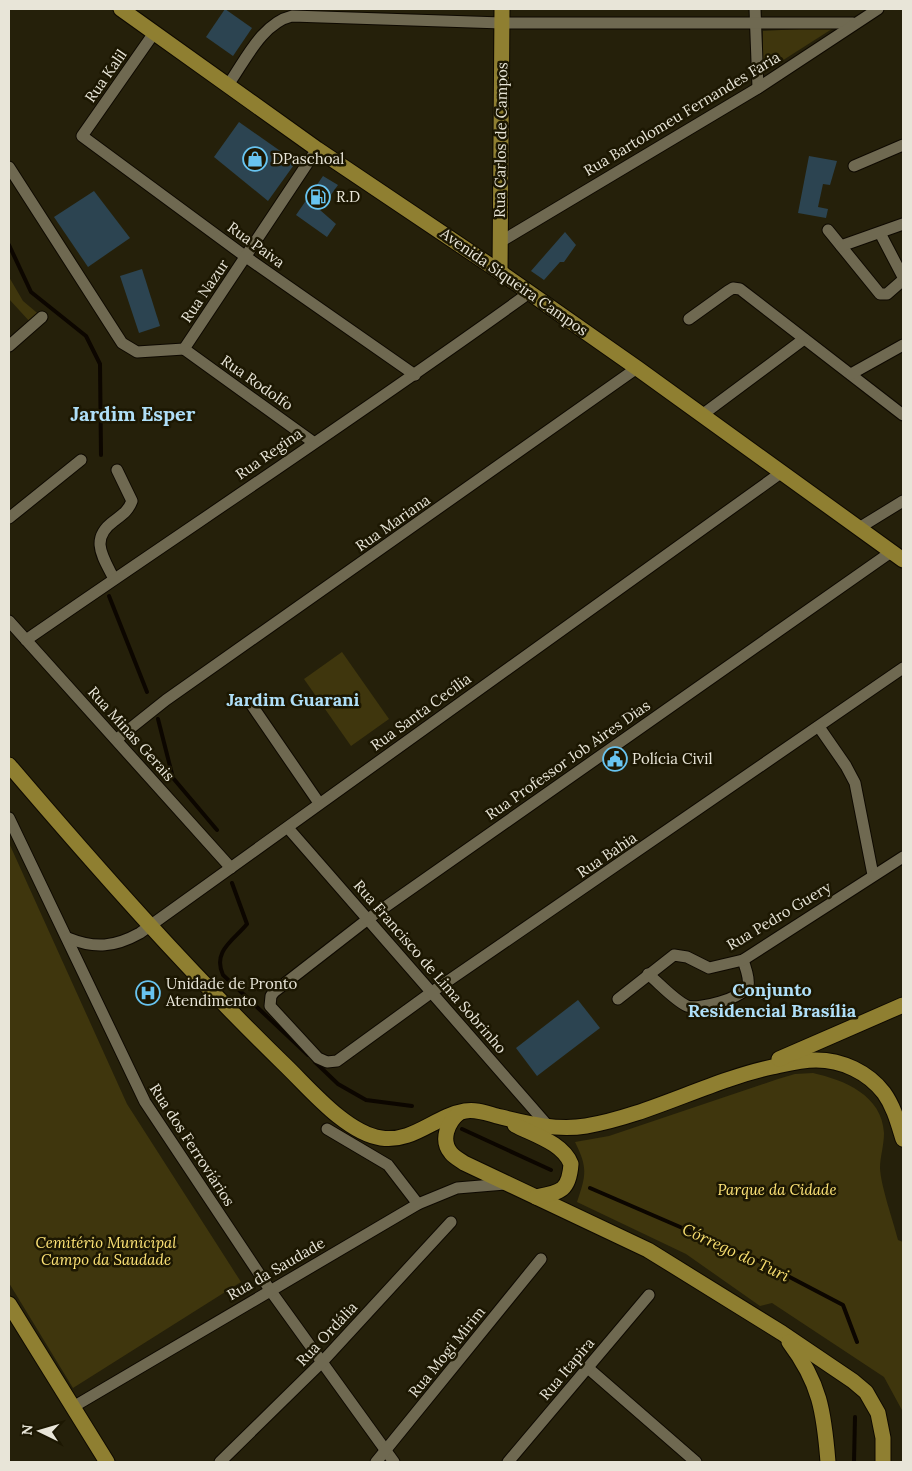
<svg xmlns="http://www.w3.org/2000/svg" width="912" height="1471" font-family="Lora,serif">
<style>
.green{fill:#3f360d}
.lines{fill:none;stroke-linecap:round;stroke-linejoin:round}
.stream{stroke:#0c0600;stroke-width:4}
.building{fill:#2c4451}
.minor-casing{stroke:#0e0900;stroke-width:13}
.major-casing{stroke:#0e0900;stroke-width:17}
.minor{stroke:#6f6951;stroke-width:11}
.major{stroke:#8f7f31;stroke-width:15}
.labels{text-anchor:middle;stroke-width:5;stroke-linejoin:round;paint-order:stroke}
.street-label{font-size:15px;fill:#e8e5d8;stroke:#1c1702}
.poi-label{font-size:15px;fill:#e8e5d8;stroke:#1c1702;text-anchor:start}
.park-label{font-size:15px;font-style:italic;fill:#fee477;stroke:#1c1702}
.water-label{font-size:16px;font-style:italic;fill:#f6dd6f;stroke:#1c1702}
.quarter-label{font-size:18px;font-weight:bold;fill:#afdff8;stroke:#1c1702}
.district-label{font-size:20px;font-weight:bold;fill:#afdff8;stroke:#1c1702}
</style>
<rect width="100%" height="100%" fill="#25200a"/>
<!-- green -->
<g class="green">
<polygon points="835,27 763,73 763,31"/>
<polygon points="9,277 23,301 42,317 31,323 9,299"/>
<polygon points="342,652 389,719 351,746 304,679"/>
<polygon points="9,843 127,1104 241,1282 73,1388 9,1283"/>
<path d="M813 1073C844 1080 882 1095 884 1133 884 1145 880 1157 880 1168 881 1187 893 1220 898 1240L903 1242V1412L884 1377 772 1303 760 1306 686 1254 577 1202C586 1175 588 1168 575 1142L609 1136 778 1079 795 1074Z"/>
</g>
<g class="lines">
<!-- stream -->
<g class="stream">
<polyline points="9,245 31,292 86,336 100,364 101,455"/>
<polyline points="109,596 147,692"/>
<polyline points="158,719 173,778 217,830"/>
<path d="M232 883 247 924C234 940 212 951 223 975L308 1055"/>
<polyline points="315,1062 338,1084 366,1100 412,1106"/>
<polyline points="462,1129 551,1170"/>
<polyline points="590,1188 761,1262 843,1305 857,1342"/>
<polyline points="854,1462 855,1417"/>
</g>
</g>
<!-- building -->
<g class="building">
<polygon points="225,9 252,28 233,56 206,37"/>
<polygon points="239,122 296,162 268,201 214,157"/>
<polygon points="809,156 837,161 830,185 823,184 818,207 828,209 826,218 798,213"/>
<polygon points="323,176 338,185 320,210 336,224 327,237 296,215"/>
<polygon points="94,191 130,238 88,267 54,217"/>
<polygon points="565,232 576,245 564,262 560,262 544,280 531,271"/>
<polygon points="142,269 160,326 139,333 120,276"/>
<polygon points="578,1000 600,1028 537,1076 516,1048"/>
</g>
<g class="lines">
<!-- minor casing -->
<g class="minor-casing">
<g id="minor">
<polyline points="755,9 758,88"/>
<polyline points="154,33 82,136 246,257 415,375"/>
<path d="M228 85C245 61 262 23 292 16L502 23H853"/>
<polyline points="854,166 903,145"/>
<polyline points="9,167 122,343 137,352 184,349"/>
<polyline points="828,230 880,294 887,294 903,280"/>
<polyline points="880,233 903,277"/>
<polyline points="500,242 758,88 878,9"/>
<polyline points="841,246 903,224"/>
<polyline points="689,319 728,291 733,288 740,289 903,415"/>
<polyline points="9,346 42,317"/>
<polyline points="184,349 317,149"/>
<polyline points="184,349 313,442"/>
<polyline points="851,374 903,345"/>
<polyline points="702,415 804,339"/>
<polyline points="9,518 81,460"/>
<polyline points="859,528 903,501"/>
<polyline points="891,552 368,919 274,992 271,996 270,1006 318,1058 327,1062 337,1061 432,992 903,668"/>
<path d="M114 579C103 557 89 539 114 521 123 514 128 511 132 501L117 470"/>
<polyline points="9,621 231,868"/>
<path d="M26 640C194 524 364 412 529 293"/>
<polyline points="251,704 319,803"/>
<polyline points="819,727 846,766 855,783 873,875"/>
<polyline points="117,739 166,700 637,368"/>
<polyline points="9,818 145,1102 270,1290 394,1462"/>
<polyline points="288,828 549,1127"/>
<path d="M68 938C95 949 115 947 140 933L782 472"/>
<path d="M648 974C659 983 674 1000 687 1006 699 1010 743 998 748 986 750 978 745 967 743 960"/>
<polyline points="618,999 674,955 687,957 709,968 743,960 903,857"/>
<polyline points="327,1129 388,1165 418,1204"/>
<polyline points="588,1368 696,1462"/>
<polyline points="73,1407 418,1204 457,1188 505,1184"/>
<polyline points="220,1462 323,1361 451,1222"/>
<polyline points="376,1462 541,1259"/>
<polyline points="508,1462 649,1295"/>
</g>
</g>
<!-- major casing -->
<g class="major-casing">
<g id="major">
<polyline points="121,9 317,149 500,272 637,368 903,560"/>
<polyline points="500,272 502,9"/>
<path d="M9 765C97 868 187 970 285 1065 309 1088 346 1133 381 1138 413 1143 435 1116 465 1111 476 1109 486 1113 497 1116 526 1123 556 1131 586 1126 650 1115 708 1081 772 1067 786 1064 801 1060 816 1060 842 1060 868 1072 884 1093 894 1107 898 1123 903 1139"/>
<polyline points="779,1059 903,1005"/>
<path d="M459 1113C448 1122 440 1140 451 1153 454 1157 460 1160 464 1163L648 1250 782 1333 853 1381 866 1392 878 1413 883 1438V1462"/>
<path d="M515 1125C534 1135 563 1143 571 1164 569 1191 561 1192 536 1197"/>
<polyline points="9,1304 107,1462"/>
<path d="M789 1342C820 1383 824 1412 828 1462"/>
</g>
</g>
<!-- minor -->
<use href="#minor" class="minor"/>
<!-- major -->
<use href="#major" class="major"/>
</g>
<!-- icons -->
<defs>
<g id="shop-ring" transform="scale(1.25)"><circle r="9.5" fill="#1c1702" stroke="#68c4f0" stroke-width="1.5"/><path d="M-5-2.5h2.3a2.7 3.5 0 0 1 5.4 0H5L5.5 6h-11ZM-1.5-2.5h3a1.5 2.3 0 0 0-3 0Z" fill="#68c4f0"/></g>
<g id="fuel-ring" transform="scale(1.25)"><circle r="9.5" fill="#1c1702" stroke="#68c4f0" stroke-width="1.5"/><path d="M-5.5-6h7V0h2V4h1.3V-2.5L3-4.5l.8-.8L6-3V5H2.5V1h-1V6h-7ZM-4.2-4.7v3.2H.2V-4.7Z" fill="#68c4f0"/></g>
<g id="civic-ring" transform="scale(1.25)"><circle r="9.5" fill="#1c1702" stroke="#68c4f0" stroke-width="1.5"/><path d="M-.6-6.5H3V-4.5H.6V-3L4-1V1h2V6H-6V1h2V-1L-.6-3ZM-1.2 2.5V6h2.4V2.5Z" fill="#68c4f0"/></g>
<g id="hospital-ring" transform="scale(1.25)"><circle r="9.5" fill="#1c1702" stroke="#68c4f0" stroke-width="1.5"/><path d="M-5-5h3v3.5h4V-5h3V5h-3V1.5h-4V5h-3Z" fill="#68c4f0"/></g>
</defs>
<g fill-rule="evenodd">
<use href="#shop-ring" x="255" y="159"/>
<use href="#fuel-ring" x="318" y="197"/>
<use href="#civic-ring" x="615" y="759"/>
<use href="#hospital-ring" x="148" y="993"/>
</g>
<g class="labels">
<!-- street labels -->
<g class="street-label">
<text transform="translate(106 76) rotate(-55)" y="5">Rua Kalil</text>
<text transform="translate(682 114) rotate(-31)" y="5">Rua Bartolomeu Fernandes Faria</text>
<text transform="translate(501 140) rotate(-89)" y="5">Rua Carlos de Campos</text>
<text transform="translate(256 245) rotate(36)" y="5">Rua Paiva</text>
<text transform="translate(514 282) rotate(35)" y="5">Avenida Siqueira Campos</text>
<text transform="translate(205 291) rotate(-56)" y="5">Rua Nazur</text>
<text transform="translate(257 383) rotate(35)" y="5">Rua Rodolfo</text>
<text transform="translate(269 454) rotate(-35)" y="5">Rua Regina</text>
<text transform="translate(393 523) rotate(-35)" y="5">Rua Mariana</text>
<text transform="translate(421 712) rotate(-36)" y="5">Rua Santa Cecília</text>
<text transform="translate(131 734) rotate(48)" y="5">Rua Minas Gerais</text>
<text transform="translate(568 760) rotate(-35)" y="5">Rua Professor Job Aires Dias</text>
<text transform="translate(607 855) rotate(-34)" y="5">Rua Bahia</text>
<text transform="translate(779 916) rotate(-31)" y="5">Rua Pedro Guery</text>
<text transform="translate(430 967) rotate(49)" y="5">Rua Francisco de Lima Sobrinho</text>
<text transform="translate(192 1145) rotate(57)" y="5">Rua dos Ferroviários</text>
<text transform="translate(276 1269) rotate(-30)" y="5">Rua da Saudade</text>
<text transform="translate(327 1334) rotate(-47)" y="5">Rua Ordália</text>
<text transform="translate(447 1352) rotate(-51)" y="5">Rua Mogi Mirim</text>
<text transform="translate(567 1369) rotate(-50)" y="5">Rua Itapira</text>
</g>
<!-- poi labels -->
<g class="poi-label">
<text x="272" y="164">DPaschoal</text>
<text x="336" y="202">R.D</text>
<text x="632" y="764">Polícia Civil</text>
<text x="166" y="989">Unidade de Pronto<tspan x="166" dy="17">Atendimento</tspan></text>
</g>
<!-- park labels -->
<g class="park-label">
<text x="777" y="1195">Parque da Cidade</text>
<text x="106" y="1248">Cemitério Municipal<tspan x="106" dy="17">Campo da Saudade</tspan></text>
</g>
<!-- water labels -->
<g class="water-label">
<text transform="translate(736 1252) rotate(25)" y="6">Córrego do Turi</text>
</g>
<!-- quarter labels -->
<g class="quarter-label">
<text x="293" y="706">Jardim Guarani</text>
<text x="772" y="996">Conjunto<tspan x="772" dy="21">Residencial Brasília</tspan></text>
</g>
<!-- district labels -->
<g class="district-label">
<text x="133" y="421">Jardim Esper</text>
</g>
</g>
<!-- border -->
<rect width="912" height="1471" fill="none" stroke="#e8e5d8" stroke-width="20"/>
<!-- north arrow -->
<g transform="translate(40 1431) rotate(275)" stroke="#1c1702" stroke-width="4" paint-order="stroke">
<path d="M0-4L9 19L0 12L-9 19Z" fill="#e8e5d8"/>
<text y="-8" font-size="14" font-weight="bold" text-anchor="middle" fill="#e8e5d8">N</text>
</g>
</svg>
